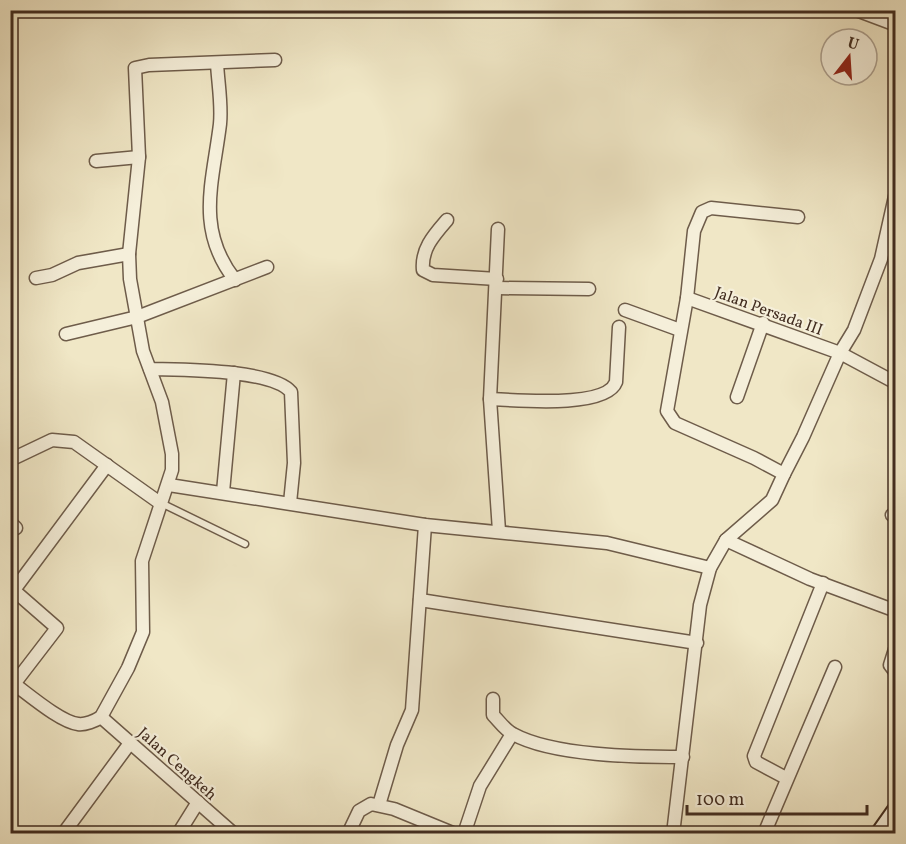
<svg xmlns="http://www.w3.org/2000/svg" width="906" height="844" font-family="Vollkorn,serif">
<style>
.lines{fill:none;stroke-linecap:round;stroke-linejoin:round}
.lane-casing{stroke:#6e5c4a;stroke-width:9}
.street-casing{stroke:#6e5c4a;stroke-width:15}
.secondary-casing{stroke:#422d20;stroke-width:20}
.lane{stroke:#f5efda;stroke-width:6}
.street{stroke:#f5efda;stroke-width:12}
.secondary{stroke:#f5efda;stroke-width:16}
.labels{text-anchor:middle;stroke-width:4.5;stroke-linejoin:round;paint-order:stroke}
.street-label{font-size:16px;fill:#422d20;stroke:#f5efda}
</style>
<rect width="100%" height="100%" fill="#f0e7c6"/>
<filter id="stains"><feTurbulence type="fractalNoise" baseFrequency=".00333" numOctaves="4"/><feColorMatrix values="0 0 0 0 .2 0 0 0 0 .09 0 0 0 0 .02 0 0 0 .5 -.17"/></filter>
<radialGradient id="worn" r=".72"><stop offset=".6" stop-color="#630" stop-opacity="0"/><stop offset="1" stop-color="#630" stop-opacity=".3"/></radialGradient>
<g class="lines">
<!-- lane casing -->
<g class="lane-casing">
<polyline id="lane" points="161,503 245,544"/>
</g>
<!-- street casing -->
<g class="street-casing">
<g id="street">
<polyline points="856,10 896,25"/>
<path d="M217 63C218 83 222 104 220 124 213 182 195 229 235 280"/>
<polyline points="96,161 139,157"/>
<path d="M447 220C434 235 421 249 423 270L433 275 497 279"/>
<polyline points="498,229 490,399 499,531"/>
<polyline points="36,278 52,275 78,263 129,254"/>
<polyline points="497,288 589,289"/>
<polyline points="687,298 840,353 896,383"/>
<polyline points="625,310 680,330"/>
<polyline points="66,334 137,317 267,267"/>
<path d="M150 369C181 370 272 369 291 392L294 463 290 503"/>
<polyline points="737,397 763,323"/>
<path d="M490 399C514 400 606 409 616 382L619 327"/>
<polyline points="10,460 52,440 74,442 160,503"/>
<polyline points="784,474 803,437 840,353 854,330 881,259 896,192"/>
<polyline points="169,485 425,525 607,543 710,568"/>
<polyline points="223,492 234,373"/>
<polyline points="892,515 896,518"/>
<polyline points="10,522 16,528"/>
<polyline points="726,540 810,579 896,611"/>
<polyline points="10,587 57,628 14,684"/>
<polyline points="14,590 107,465"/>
<polyline points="420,600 697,643"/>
<polyline points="896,646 890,665 896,673"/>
<path d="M10 681C27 693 60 722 78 724 85 725 95 721 101 717L128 668 143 632 142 561 172 470V454L162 402 143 351 130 279 129 254 139 157 135 68 149 65 275 60"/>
<path d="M493 699V715C499 721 505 730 513 734 553 756 637 757 683 757"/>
<polyline points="101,717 234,834"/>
<polyline points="786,778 756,762 754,756 823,583"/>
<polyline points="379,805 397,745 412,710 425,525"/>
<polyline points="63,834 130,743"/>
<polyline points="178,834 198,802"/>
<polyline points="348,834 359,811 371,804 394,809 455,834"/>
<polyline points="464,834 480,786 512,734"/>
<polyline points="673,834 700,605 710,568 726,540 772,500 784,474 754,458 675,423 667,411 687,298 694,231 702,212 711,208 798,217"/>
<polyline points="764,834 835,667"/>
</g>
</g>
<!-- secondary casing -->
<g class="secondary-casing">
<polyline id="secondary" points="879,834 896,810"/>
</g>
<!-- lane -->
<use href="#lane" class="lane"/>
<!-- street -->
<use href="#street" class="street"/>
<!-- secondary -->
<use href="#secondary" class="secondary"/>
</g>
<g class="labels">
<!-- street labels -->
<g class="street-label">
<text transform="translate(769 310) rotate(20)" y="6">Jalan Persada III</text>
<text transform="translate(178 763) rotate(42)" y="6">Jalan Cengkeh</text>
</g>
</g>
<!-- margin -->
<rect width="906" height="844" fill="none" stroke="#f0e7c6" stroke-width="36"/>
<rect x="12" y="12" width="882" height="820" fill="none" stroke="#422d20" stroke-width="3"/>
<rect x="18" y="18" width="870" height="808" fill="none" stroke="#422d20" stroke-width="1.5"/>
<!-- north arrow -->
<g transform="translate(849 57) rotate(17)"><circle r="28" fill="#f5efda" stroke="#ada190" stroke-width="1.5"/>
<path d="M0-4.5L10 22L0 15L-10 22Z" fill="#8f2418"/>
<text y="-9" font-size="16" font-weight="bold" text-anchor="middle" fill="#422d20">U</text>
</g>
<!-- scale -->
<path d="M687 805v9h180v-9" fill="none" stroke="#422d20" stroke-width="3"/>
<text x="696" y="805" font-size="18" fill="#422d20" stroke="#f5efda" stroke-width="4.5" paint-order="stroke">100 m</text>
<rect width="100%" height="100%" filter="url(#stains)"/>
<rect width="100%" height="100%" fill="url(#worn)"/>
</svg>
